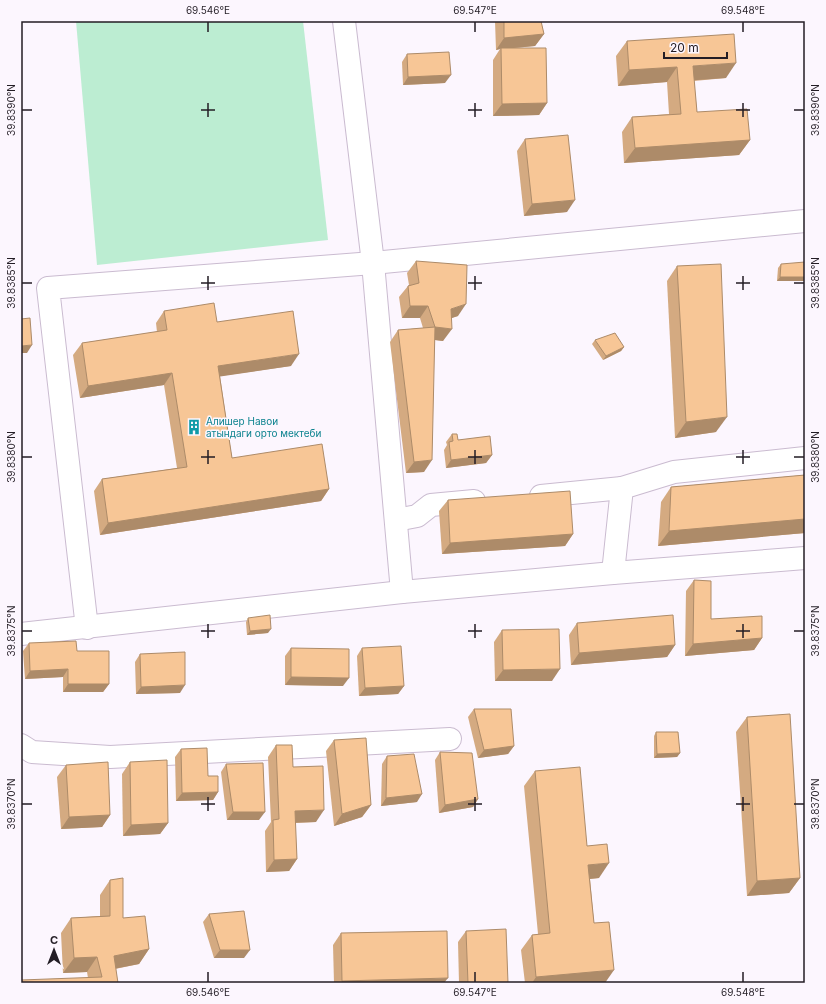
<svg xmlns="http://www.w3.org/2000/svg" width="826" height="1004" font-family="Inter,sans-serif">
<style>
.grass{fill:#bcedd2}
.lines{fill:none;stroke-linecap:round;stroke-linejoin:round}
.minor-casing{stroke:#cabbd0;stroke-width:24}
.minor{stroke:#fff;stroke-width:22}
.wall{fill:#d4aa81}
.shaded-wall{fill:#ad8b69}
.building{fill:#f7c696;stroke:#ad8b69}
.ticks{fill:none;stroke:#231d25;stroke-width:1.5}
.labels{text-anchor:middle;stroke-width:3;stroke-linejoin:round;paint-order:stroke}
.culture-label{font-size:10px;fill:#0d838f;stroke:#fcf6fe;text-anchor:start}
.neatline{fill:none;stroke:#231d25;stroke-width:1.5}
.ticks-label{font-size:10px;text-anchor:middle;fill:#231d25}
</style>
<rect width="100%" height="100%" fill="#fcf6fe"/>
<!-- grass -->
<polygon class="grass" points="76,21 303,21 328,240 97,265"/>
<g class="lines">
<!-- minor casing -->
<g class="minor-casing">
<g id="minor">
<polyline points="344,21 373,263 402,592"/>
<polyline points="541,496 622,488"/>
<polyline points="396,520 417,516 431,505 474,501"/>
<polyline points="613,573 622,488 674,472 805,458"/>
<polyline points="87,628 48,288 373,263 805,221"/>
<polyline points="21,634 402,592 613,573 805,558"/>
<polyline points="21,745 32,752 110,757 450,739"/>
</g>
</g>
<!-- minor -->
<use href="#minor" class="minor"/>
</g>
<!-- wall -->
<g class="wall">
<polygon points="495,21 541,21 544,34 535,46 514,48 547,103 539,115 493,116 493,60 500,49 496,50"/>
<polygon points="627,41 726,78 694,81 697,112 750,140 739,155 624,163 622,132 632,117 669,114 667,82 618,86 616,56"/>
<polygon points="407,54 445,83 403,85 402,62"/>
<polygon points="525,139 567,212 524,216 517,151"/>
<polygon points="416,261 458,316 451,318 443,341 435,340 424,472 406,473 390,342 398,330 423,328 420,318 402,318 399,297 408,286 409,285 407,273"/>
<polygon points="781,264 805,281 777,281 778,268"/>
<polygon points="677,266 716,432 675,438 667,281"/>
<polygon points="164,311 217,322 291,366 220,376 232,458 329,489 321,501 100,535 94,491 102,479 177,468 164,385 80,398 73,355 82,343 157,332 156,323"/>
<polygon points="595,340 624,347 621,351 603,360 592,344"/>
<polygon points="452,434 458,440 492,455 486,463 446,468 444,450 447,445 446,442"/>
<polygon points="805,475 805,533 658,546 661,502 671,487"/>
<polygon points="448,500 573,534 565,546 442,554 439,511"/>
<polygon points="694,580 711,619 762,638 754,650 685,656 686,591"/>
<polygon points="248,618 268,633 247,635 246,622"/>
<polygon points="577,623 675,645 667,657 571,665 569,635"/>
<polygon points="502,630 552,681 495,681 494,642"/>
<polygon points="29,643 77,651 109,684 103,692 63,692 63,677 25,679 23,651"/>
<polygon points="291,648 343,686 285,685 285,656"/>
<polygon points="362,648 404,686 398,694 359,696 357,656"/>
<polygon points="140,654 180,693 136,694 135,662"/>
<polygon points="474,709 514,746 508,754 478,758 468,717"/>
<polygon points="747,717 800,878 789,893 747,896 736,732"/>
<polygon points="656,732 680,753 677,757 654,758 654,736"/>
<polygon points="334,740 371,805 362,817 334,826 326,751"/>
<polygon points="276,745 293,767 316,822 295,823 297,859 289,871 266,872 265,831 271,822 268,757"/>
<polygon points="181,749 218,792 213,800 176,801 175,757"/>
<polygon points="440,752 478,799 473,807 439,813 435,760"/>
<polygon points="387,756 417,802 381,806 382,764"/>
<polygon points="130,762 168,823 160,834 123,836 122,774"/>
<polygon points="226,764 259,820 227,820 221,772"/>
<polygon points="66,765 110,815 102,827 61,829 57,777"/>
<polygon points="535,771 587,846 599,878 590,879 594,923 605,983 525,983 521,950 532,935 538,934 524,786"/>
<polygon points="110,880 123,918 149,949 139,964 115,969 118,983 88,978 87,972 63,973 61,933 71,918 100,916 100,895"/>
<polygon points="209,914 244,958 214,958 203,922"/>
<polygon points="466,931 508,983 459,983 458,942"/>
<polygon points="341,933 444,983 334,983 333,945"/>
</g>
<!-- shaded-wall -->
<g class="shaded-wall">
<polygon points="544,34 535,46 501,49 501,48 500,49 496,50 504,38"/>
<polygon points="736,63 726,78 683,81 693,66"/>
<polygon points="677,67 667,82 618,86 629,70"/>
<polygon points="451,75 445,83 403,85 408,77"/>
<polygon points="547,103 539,115 493,116 502,104"/>
<polygon points="750,140 739,155 624,163 635,148"/>
<polygon points="575,200 567,212 524,216 532,204"/>
<polygon points="780,277 805,277 805,281 777,281"/>
<polygon points="466,304 458,316 443,321 451,309"/>
<polygon points="410,306 428,306 420,318 402,318"/>
<polygon points="435,327 452,329 443,341 427,339"/>
<polygon points="32,345 27,353 21,353 21,346"/>
<polygon points="624,347 621,351 603,360 606,356"/>
<polygon points="299,354 291,366 210,378 218,366"/>
<polygon points="172,373 164,385 80,398 88,386"/>
<polygon points="727,417 716,432 675,438 686,422"/>
<polygon points="492,455 486,463 446,468 451,460"/>
<polygon points="432,460 424,472 406,473 414,462"/>
<polygon points="329,489 321,501 100,535 108,523"/>
<polygon points="805,519 805,533 658,546 669,531"/>
<polygon points="573,534 565,546 442,554 450,543"/>
<polygon points="271,629 268,633 247,635 250,631"/>
<polygon points="762,638 754,650 685,656 693,644"/>
<polygon points="675,645 667,657 571,665 579,653"/>
<polygon points="68,669 63,677 25,679 30,671"/>
<polygon points="560,669 552,681 495,681 503,670"/>
<polygon points="291,677 349,678 343,686 285,685"/>
<polygon points="68,684 109,684 103,692 63,692"/>
<polygon points="185,685 180,693 136,694 141,687"/>
<polygon points="404,686 398,694 359,696 365,688"/>
<polygon points="514,746 508,754 478,758 484,750"/>
<polygon points="680,753 677,757 654,758 657,754"/>
<polygon points="218,792 213,800 176,801 182,793"/>
<polygon points="422,794 417,802 381,806 386,798"/>
<polygon points="478,799 473,807 439,813 445,805"/>
<polygon points="371,805 362,817 334,826 342,814"/>
<polygon points="324,810 316,822 287,823 295,811"/>
<polygon points="233,812 265,812 259,820 227,820"/>
<polygon points="110,815 102,827 61,829 69,817"/>
<polygon points="168,823 160,834 123,836 131,825"/>
<polygon points="297,859 289,871 266,872 274,860"/>
<polygon points="609,863 599,878 578,880 588,865"/>
<polygon points="800,878 789,893 747,896 757,881"/>
<polygon points="149,949 139,964 103,971 114,956"/>
<polygon points="220,950 250,950 244,958 214,958"/>
<polygon points="97,957 87,972 63,973 74,958"/>
<polygon points="614,970 605,983 532,983 536,977"/>
<polygon points="448,978 444,983 341,983 342,981"/>
</g>
<!-- building -->
<g class="building">
<polygon points="504,21 541,21 544,34 504,38"/>
<polygon points="734,34 736,63 693,66 697,112 747,109 750,140 635,148 632,117 681,114 677,67 629,70 627,41"/>
<polygon points="501,48 546,48 547,103 502,104"/>
<polygon points="449,52 451,75 408,77 407,54"/>
<polygon points="568,135 575,200 532,204 525,139"/>
<polygon points="416,261 467,265 466,304 451,309 452,329 435,327 428,306 410,306 408,286 419,283"/>
<polygon points="805,262 805,277 780,277 781,264"/>
<polygon points="721,264 727,417 686,422 677,266"/>
<polygon points="214,303 217,322 293,311 299,354 218,366 232,458 322,444 329,489 108,523 102,479 187,467 172,373 88,386 82,343 167,330 164,311"/>
<polygon points="30,318 32,345 21,346 21,319"/>
<polygon points="435,327 432,460 414,462 398,330"/>
<polygon points="615,333 624,347 606,356 595,340"/>
<polygon points="452,434 457,434 458,440 490,436 492,455 451,460 449,442 453,441"/>
<polygon points="805,475 805,519 669,531 671,487"/>
<polygon points="570,491 573,534 450,543 448,500"/>
<polygon points="694,580 711,581 711,619 762,616 762,638 693,644"/>
<polygon points="270,615 271,629 250,631 248,618"/>
<polygon points="673,615 675,645 579,653 577,623"/>
<polygon points="559,629 560,669 503,670 502,630"/>
<polygon points="76,641 77,651 109,651 109,684 68,684 68,669 30,671 29,643"/>
<polygon points="401,646 404,686 365,688 362,648"/>
<polygon points="291,648 349,649 349,678 291,677"/>
<polygon points="185,652 185,685 141,687 140,654"/>
<polygon points="474,709 511,709 514,746 484,750"/>
<polygon points="790,714 800,878 757,881 747,717"/>
<polygon points="656,732 678,732 680,753 657,754"/>
<polygon points="366,738 371,805 342,814 334,740"/>
<polygon points="276,745 292,745 293,767 323,766 324,810 295,811 297,859 274,860 273,820 279,819"/>
<polygon points="207,748 208,776 218,776 218,792 182,793 181,749"/>
<polygon points="440,752 472,753 478,799 445,805"/>
<polygon points="414,754 422,794 386,798 387,756"/>
<polygon points="167,760 168,823 131,825 130,762"/>
<polygon points="108,762 110,815 69,817 66,765"/>
<polygon points="263,763 265,812 233,812 226,764"/>
<polygon points="580,767 587,846 607,844 609,863 588,865 594,923 609,922 614,970 536,977 532,935 550,933 535,771"/>
<polygon points="123,878 123,918 145,916 149,949 114,956 118,983 21,983 21,980 102,977 97,957 74,958 71,918 110,916 110,880"/>
<polygon points="244,911 250,950 220,950 209,914"/>
<polygon points="506,929 508,983 468,983 466,931"/>
<polygon points="447,931 448,978 342,981 341,933"/>
</g>
<!-- ticks -->
<path class="ticks" d="M208 22V32M475 22V32M743 22V32M208 103V117M475 103V117M743 103V117M22 110H32M201 110H215M468 110H482M736 110H750M794 110H804M208 276V290M475 276V290M743 276V290M22 283H32M201 283H215M468 283H482M736 283H750M794 283H804M208 450V464M475 450V464M743 450V464M22 457H32M201 457H215M468 457H482M736 457H750M794 457H804M208 624V638M475 624V638M743 624V638M22 631H32M201 631H215M468 631H482M736 631H750M794 631H804M208 797V811M475 797V811M743 797V811M22 804H32M201 804H215M468 804H482M736 804H750M794 804H804M208 972V982M475 972V982M743 972V982"/>
<!-- icons -->
<defs>
<g id="building-bare" transform="scale(1.2)"><path d="M-4-6H4V6H1V3H-1V6H-4ZM-2.5-4.3h1.7v1.8h-1.7ZM.8-4.3h1.7v1.8H.8ZM-2.5-1h1.7V.8h-1.7ZM.8-1h1.7V.8H.8Z" fill="#0f9aa8" stroke="#fcf6fe" stroke-width="2.5" paint-order="stroke"/></g>
</defs>
<g fill-rule="evenodd">
<use href="#building-bare" x="194" y="427"/>
</g>
<g class="labels">
<!-- culture labels -->
<g class="culture-label">
<text x="206" y="425">Алишер Навои<tspan x="206" dy="12">атындаги орто мектеби</tspan></text>
</g>
</g>
<!-- border -->
<rect width="826" height="1004" fill="none" stroke="#fcf6fe" stroke-width="44"/>
<!-- north arrow -->
<g transform="translate(54 950)" stroke="#fcf6fe" stroke-width="3" paint-order="stroke">
<path d="M0-3L7 15L0 10L-7 15Z" fill="#231d25"/>
<text y="-6" font-size="11" font-weight="bold" text-anchor="middle" fill="#231d25">С</text>
</g>
<!-- scale -->
<path d="M664 52v6h63v-6" fill="none" stroke="#231d25" stroke-width="2"/>
<text x="670" y="52" font-size="12" fill="#231d25" stroke="#fcf6fe" stroke-width="3" paint-order="stroke">20 m</text>
<rect x="22" y="22" width="782" height="960" class="neatline"/>
<g class="ticks-label">
<text x="208" y="14">69.546°E</text>
<text x="475" y="14">69.547°E</text>
<text x="743" y="14">69.548°E</text>
<text transform="translate(11 110) rotate(-90)" y="4">39.8390°N</text>
<text transform="translate(815 110) rotate(-90)" y="4">39.8390°N</text>
<text transform="translate(11 283) rotate(-90)" y="4">39.8385°N</text>
<text transform="translate(815 283) rotate(-90)" y="4">39.8385°N</text>
<text transform="translate(11 457) rotate(-90)" y="4">39.8380°N</text>
<text transform="translate(815 457) rotate(-90)" y="4">39.8380°N</text>
<text transform="translate(11 631) rotate(-90)" y="4">39.8375°N</text>
<text transform="translate(815 631) rotate(-90)" y="4">39.8375°N</text>
<text transform="translate(11 804) rotate(-90)" y="4">39.8370°N</text>
<text transform="translate(815 804) rotate(-90)" y="4">39.8370°N</text>
<text x="208" y="996">69.546°E</text>
<text x="475" y="996">69.547°E</text>
<text x="743" y="996">69.548°E</text>
</g>
</svg>
